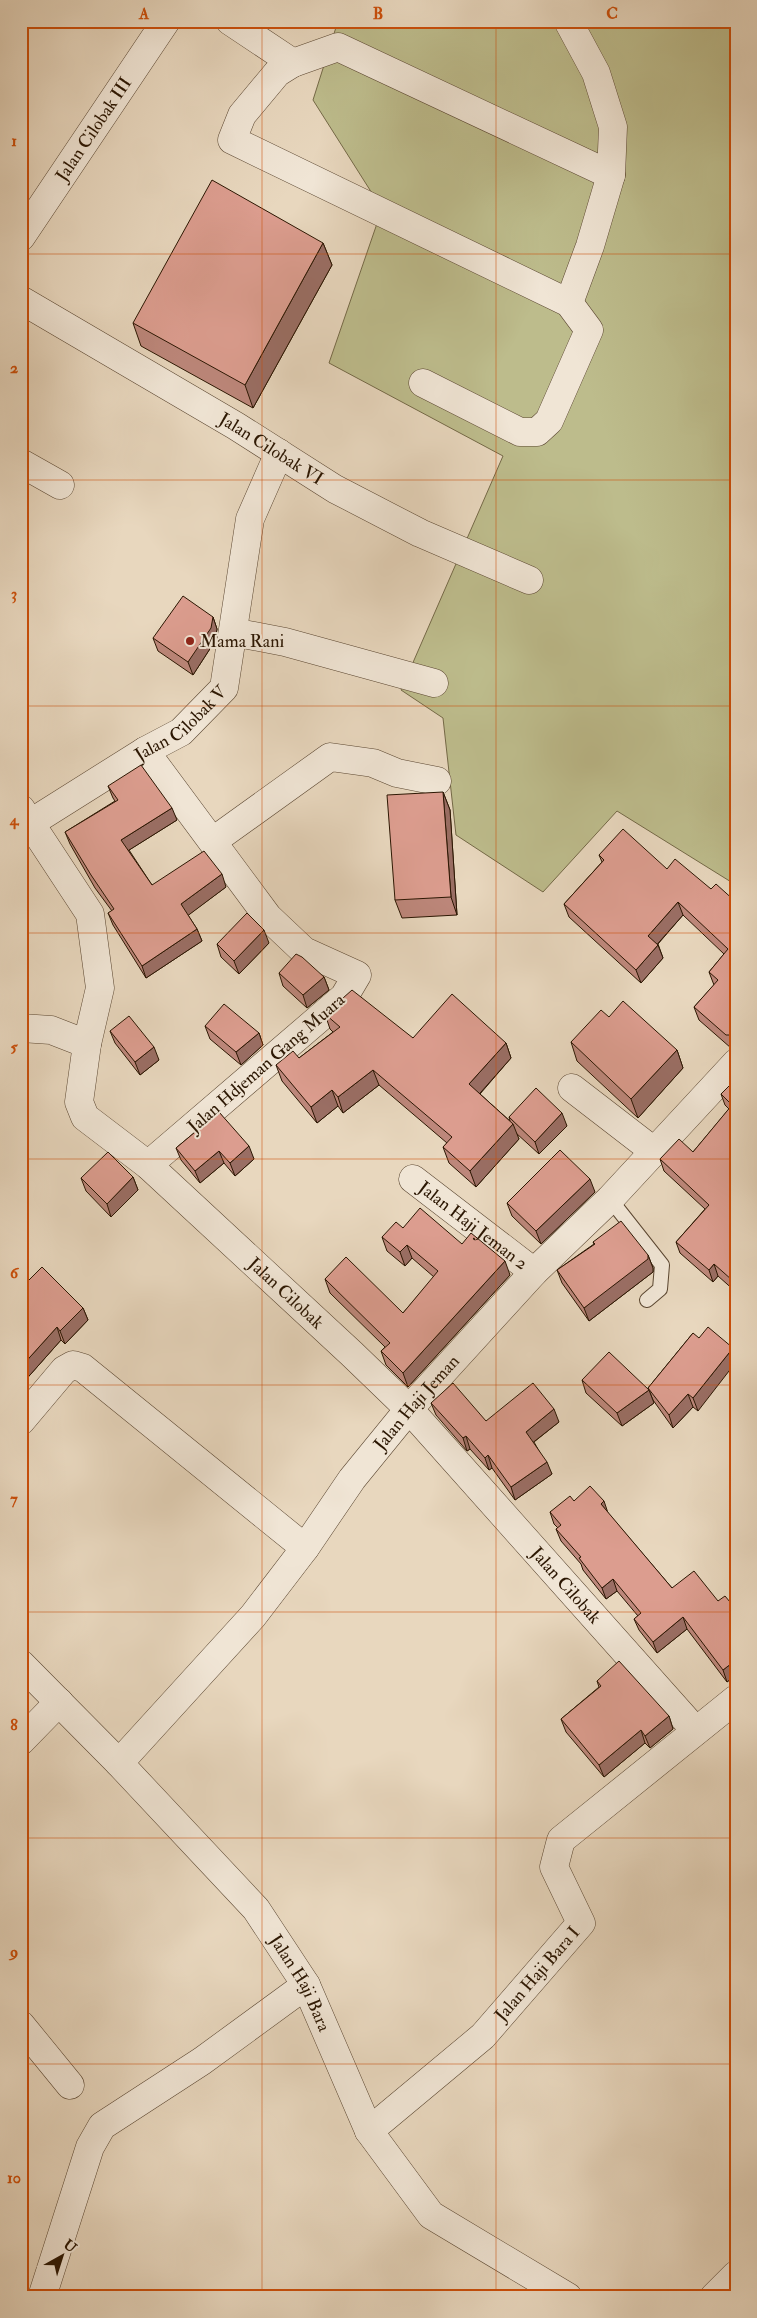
<svg xmlns="http://www.w3.org/2000/svg" width="757" height="2318" font-family="'IM FELL Double Pica',serif">
<style>
.green{fill:#bdbc8c;stroke:#746947}
.lines{fill:none;stroke-linecap:round;stroke-linejoin:round}
.service-casing{stroke:#5a4631;stroke-width:16}
.minor-casing{stroke:#5a4631;stroke-width:29}
.tertiary-casing{stroke:#5a4631;stroke-width:29}
.service{stroke:#f0e5d5;stroke-width:14}
.minor{stroke:#f0e5d5;stroke-width:28}
.tertiary{stroke:#f0e5d5;stroke-width:28}
.wall{fill:#bd877b;stroke:#2b1602}
.shaded-wall{fill:#9a6e64;stroke:#2b1602}
.building{fill:#dc9d8f;stroke:#2b1602}
.grid{fill:none;stroke:#cc4f0a;stroke-width:1;stroke-opacity:0.55}
.poi-dot{fill:#8f2418;stroke:#f0e5d5;stroke-width:2}
.labels{text-anchor:middle;stroke-width:4;stroke-linejoin:round;paint-order:stroke}
.street-label{font-size:18px;fill:#2b1602;stroke:#f0e5d5}
.poi-label{font-size:18px;fill:#2b1602;stroke:#f0e5d5;text-anchor:start}
.neatline{fill:none;stroke:#cc4f0a;stroke-width:2}
.grid-label{font-size:16px;text-anchor:middle;font-weight:bold;fill:#cc4f0a}
</style>
<rect width="100%" height="100%" fill="#e8d7be"/>
<filter id="stains"><feTurbulence type="fractalNoise" baseFrequency=".004" numOctaves="4"/><feColorMatrix values="0 0 0 0 .2 0 0 0 0 .09 0 0 0 0 .02 0 0 0 .5 -.17"/></filter>
<radialGradient id="worn" r=".72"><stop offset=".6" stop-color="#630" stop-opacity="0"/><stop offset="1" stop-color="#630" stop-opacity=".3"/></radialGradient>
<!-- green -->
<polygon class="green" points="338,21 736,21 736,885 617,811 543,892 456,835 443,718 401,690 503,456 329,363 382,209 313,100"/>
<g class="lines">
<!-- service casing -->
<g class="service-casing">
<polyline id="service" points="610,1199 662,1265 660,1289 647,1300"/>
</g>
<!-- minor casing -->
<g class="minor-casing">
<g id="minor">
<polyline points="230,21 293,63"/>
<polyline points="568,21 596,73 613,127 611,175 590,246 569,303"/>
<path id="s1" d="M21 237 166 21"/>
<path id="s2" d="M21 300 236 426 335 489 420 533 529 580"/>
<polyline points="423,383 520,432 537,432 549,421 589,330 569,303 232,140 242,115 277,73 293,63 338,47 611,175"/>
<polyline points="21,463 60,485"/>
<polyline points="233,632 285,642 434,683"/>
<polyline points="145,751 268,917 304,951 357,975 344,997 148,1165"/>
<path id="s3" d="M21 809 90 914 100 988 87 1044 79 1102 85 1117 148 1165 352 1354 409 1409 695 1730"/>
<path id="s4" d="M21 829 145 751 181 732 224 688 250 519 279 453"/>
<polyline points="213,841 330,757 373,763 397,773 437,781"/>
<polyline points="21,1028 51,1030 87,1044"/>
<polyline points="572,1088 655,1152"/>
<path id="s5" d="M413 1179 534 1272"/>
<polyline points="21,1421 64,1370 73,1365 83,1368 305,1548"/>
<polyline points="21,1741 59,1702"/>
<path id="s6" d="M119 1763 253 1616 305 1548 352 1479 409 1409 534 1272 610 1199 736 1063"/>
<polyline points="21,2025 70,2085"/>
<path id="s7" d="M369 2131 483 2036 581 1923 554 1867 561 1840 736 1699"/>
<polyline points="42,2297 90,2147 102,2126 202,2061 306,1985"/>
</g>
</g>
<!-- tertiary casing -->
<g class="tertiary-casing">
<g id="tertiary">
<path id="s8" d="M21 1664 119 1763 256 1909 306 1985 369 2131 431 2215 568 2297"/>
<polyline points="714,2297 736,2275"/>
</g>
</g>
<!-- service -->
<use href="#service" class="service"/>
<!-- minor -->
<use href="#minor" class="minor"/>
<!-- tertiary -->
<use href="#tertiary" class="tertiary"/>
</g>
<!-- wall -->
<g class="wall">
<polygon points="323,243 332,265 253,408 141,346 133,323"/>
<polygon points="213,617 217,629 215,641 193,675 158,651 153,638"/>
<polygon points="108,786 177,820 129,850 152,885 226,887 188,915 197,929 202,941 146,978 113,925 108,913 112,911 95,888 70,844 65,832 115,801 113,798"/>
<polygon points="443,792 450,810 457,915 402,918 395,900"/>
<polygon points="599,855 667,869 711,889 736,902 736,1048 731,1048 699,1020 694,1007 714,985 709,972 724,954 683,915 658,944 663,958 641,983 569,917 564,904 602,862"/>
<polygon points="269,943 239,974 221,957 217,944"/>
<polygon points="279,973 324,977 329,990 307,1008 283,986"/>
<polygon points="325,1014 413,1038 506,1043 511,1058 480,1094 510,1121 509,1117 567,1126 539,1154 516,1133 519,1139 476,1187 449,1163 443,1147 447,1143 379,1085 343,1113 338,1106 317,1123 282,1081 276,1065 299,1058 333,1032 330,1029"/>
<polygon points="205,1026 259,1033 263,1045 241,1065 210,1039"/>
<polygon points="110,1031 159,1060 140,1075 115,1043"/>
<polygon points="571,1042 677,1050 683,1068 638,1118 577,1061"/>
<polygon points="736,1079 736,1292 718,1276 713,1282 680,1253 676,1242 705,1209 664,1171 660,1159 693,1152 729,1109 725,1105 721,1094"/>
<polygon points="219,1112 254,1159 235,1176 224,1163 200,1183 181,1160 176,1148"/>
<polygon points="133,1177 138,1190 111,1217 86,1191 81,1178"/>
<polygon points="595,1192 541,1244 512,1216 507,1203"/>
<polygon points="403,1228 462,1244 510,1275 408,1387 386,1365 381,1351 385,1347 330,1293 325,1279 403,1313 434,1277 412,1258 405,1266 387,1251 382,1237"/>
<polygon points="593,1242 648,1255 653,1268 653,1272 589,1321 562,1283 557,1270 594,1244"/>
<polygon points="21,1288 83,1308 88,1320 65,1344 61,1340 22,1384"/>
<polygon points="693,1333 698,1411 693,1407 673,1428 653,1400 648,1388"/>
<polygon points="582,1380 654,1403 622,1426 586,1393"/>
<polygon points="431,1403 486,1421 559,1422 534,1442 552,1474 515,1500 492,1468 489,1470 470,1449 467,1451 436,1415"/>
<polygon points="574,1501 608,1513 672,1588 718,1601 730,1602 736,1596 736,1675 727,1682 687,1629 657,1653 639,1630 634,1619 638,1616 617,1591 606,1599 583,1570 581,1564 561,1541 556,1529 558,1528 554,1524 550,1512"/>
<polygon points="597,1681 669,1716 673,1729 650,1748 645,1743 604,1777 566,1732 561,1719 599,1687"/>
</g>
<!-- shaded-wall -->
<g class="shaded-wall">
<polygon points="323,243 332,265 253,408 245,385"/>
<polygon points="213,617 217,629 215,641 193,675 188,662"/>
<polygon points="443,792 450,810 457,915 451,897"/>
<polygon points="172,808 177,820 126,852 121,840"/>
<polygon points="222,874 226,887 186,917 181,904"/>
<polygon points="678,902 683,915 653,949 648,936"/>
<polygon points="197,929 202,941 146,978 142,966"/>
<polygon points="264,930 269,943 239,974 234,961"/>
<polygon points="658,945 663,958 641,983 636,970"/>
<polygon points="324,977 329,990 307,1008 303,995"/>
<polygon points="736,1030 736,1046 732,1035"/>
<polygon points="259,1033 263,1045 241,1065 236,1052"/>
<polygon points="506,1043 511,1058 474,1100 469,1084"/>
<polygon points="154,1047 159,1060 140,1075 135,1062"/>
<polygon points="677,1050 683,1068 638,1118 631,1099"/>
<polygon points="373,1070 379,1085 343,1113 338,1097"/>
<polygon points="332,1090 338,1106 317,1123 311,1107"/>
<polygon points="562,1113 567,1126 539,1154 535,1142"/>
<polygon points="513,1124 519,1139 476,1187 470,1171"/>
<polygon points="249,1146 254,1159 235,1176 230,1163"/>
<polygon points="219,1151 224,1163 200,1183 195,1171"/>
<polygon points="133,1177 138,1190 111,1217 107,1204"/>
<polygon points="590,1179 595,1192 541,1244 536,1231"/>
<polygon points="407,1245 412,1258 405,1266 400,1252"/>
<polygon points="648,1255 653,1268 653,1272 589,1321 584,1308"/>
<polygon points="505,1261 510,1275 408,1387 403,1373"/>
<polygon points="714,1264 718,1276 713,1282 709,1270"/>
<polygon points="736,1276 736,1291 732,1280"/>
<polygon points="83,1308 88,1320 65,1344 60,1331"/>
<polygon points="57,1327 61,1340 22,1384 21,1367"/>
<polygon points="733,1348 736,1357 736,1362 698,1411 693,1398"/>
<polygon points="649,1390 654,1403 622,1426 617,1413"/>
<polygon points="688,1394 693,1407 673,1428 669,1415"/>
<polygon points="554,1409 559,1422 531,1444 526,1432"/>
<polygon points="466,1436 470,1449 467,1451 463,1438"/>
<polygon points="488,1455 492,1468 489,1470 485,1458"/>
<polygon points="547,1462 552,1474 515,1500 511,1487"/>
<polygon points="604,1501 608,1513 601,1504"/>
<polygon points="613,1579 617,1591 606,1599 602,1588"/>
<polygon points="683,1617 687,1629 657,1653 653,1642"/>
<polygon points="736,1660 736,1675 727,1682 723,1670"/>
<polygon points="669,1716 673,1729 650,1748 645,1736"/>
<polygon points="641,1730 645,1743 604,1777 599,1765"/>
</g>
<!-- building -->
<g class="building">
<polygon points="212,180 323,243 245,385 133,323"/>
<polygon points="183,596 213,617 211,628 188,662 153,638"/>
<polygon points="141,765 172,808 121,840 152,885 204,851 222,874 181,904 197,929 142,966 108,913 114,909 91,875 65,832 118,800 108,786"/>
<polygon points="443,792 451,897 395,900 387,795"/>
<polygon points="623,829 667,869 675,859 711,889 716,884 736,902 736,1030 732,1035 726,1035 694,1007 718,980 709,972 728,949 678,902 648,936 658,945 636,970 564,904 604,860 599,855"/>
<polygon points="247,913 264,930 234,961 217,944"/>
<polygon points="296,954 302,957 324,977 303,995 279,973"/>
<polygon points="352,990 413,1038 452,994 506,1043 469,1084 513,1124 470,1171 443,1147 452,1137 373,1070 338,1097 332,1090 311,1107 276,1065 293,1051 299,1058 340,1027 325,1014"/>
<polygon points="623,1001 677,1050 631,1099 571,1042 601,1010 609,1017"/>
<polygon points="224,1004 259,1033 236,1052 205,1026"/>
<polygon points="129,1016 154,1047 135,1062 110,1031"/>
<polygon points="736,1079 736,1276 732,1280 714,1264 709,1270 676,1242 709,1205 660,1159 679,1139 693,1152 732,1105 721,1094"/>
<polygon points="536,1088 562,1113 535,1142 509,1117"/>
<polygon points="219,1112 249,1146 230,1163 219,1151 195,1171 176,1148"/>
<polygon points="560,1150 590,1179 536,1231 507,1203"/>
<polygon points="108,1152 133,1177 107,1204 81,1178"/>
<polygon points="420,1208 462,1244 471,1233 505,1261 403,1373 381,1351 390,1343 325,1279 346,1257 403,1313 438,1271 407,1245 400,1252 382,1237 396,1222 403,1228"/>
<polygon points="621,1221 648,1255 648,1259 584,1308 557,1270 595,1244 593,1242"/>
<polygon points="42,1267 83,1308 60,1331 57,1327 21,1367 21,1288"/>
<polygon points="708,1327 733,1348 693,1398 688,1394 669,1415 648,1388 693,1333 699,1338"/>
<polygon points="609,1352 649,1390 617,1413 582,1380"/>
<polygon points="453,1383 486,1421 533,1383 554,1409 526,1432 547,1462 511,1487 488,1455 485,1458 466,1436 463,1438 431,1403"/>
<polygon points="590,1486 604,1501 601,1504 672,1588 694,1571 718,1601 725,1596 730,1602 736,1596 736,1660 723,1670 683,1617 653,1642 634,1619 641,1613 613,1579 602,1588 579,1558 581,1557 556,1529 561,1525 550,1512 570,1496 574,1501"/>
<polygon points="619,1661 669,1716 645,1736 641,1730 599,1765 561,1719 601,1686 597,1681"/>
</g>
<!-- grid -->
<path class="grid" d="M262 21V2297M496 21V2297M21 254H736M21 480H736M21 706H736M21 933H736M21 1159H736M21 1385H736M21 1612H736M21 1838H736M21 2064H736"/>
<!-- markers -->
<circle class="poi-dot" cx="190" cy="641" r="5"/>
<g class="labels">
<!-- street labels -->
<g class="street-label">
<text dy="6" stroke="none"><textPath href="#s1" startOffset="130">Jalan Cilobak III</textPath></text>
<text dy="6" stroke="none"><textPath href="#s2" startOffset="291">Jalan Cilobak VI</textPath></text>
<text dy="6" stroke="none"><textPath href="#s4" startOffset="192">Jalan Cilobak V</textPath></text>
<text transform="translate(266 1063) rotate(-41)" y="6">Jalan Hdjeman Gang Muara</text>
<text dy="6" stroke="none"><textPath href="#s5" startOffset="76">Jalan Haji Jeman 2</textPath></text>
<text dy="6" stroke="none"><textPath href="#s3" startOffset="600">Jalan Cilobak</textPath></text>
<text dy="6" stroke="none"><textPath href="#s6" startOffset="468">Jalan Haji Jeman</textPath></text>
<text dy="6" stroke="none"><textPath href="#s3" startOffset="1005">Jalan Cilobak</textPath></text>
<text dy="6" stroke="none"><textPath href="#s7" startOffset="231">Jalan Haji Bara I</textPath></text>
<text dy="6" stroke="none"><textPath href="#s8" startOffset="426">Jalan Haji Bara</textPath></text>
</g>
<!-- poi labels -->
<g class="poi-label">
<text x="200" y="647">Mama Rani</text>
</g>
</g>
<!-- margin -->
<rect width="757" height="2318" fill="none" stroke="#e8d7be" stroke-width="55"/>
<!-- north arrow -->
<g transform="translate(62 2256) rotate(39)" stroke="#f0e5d5" stroke-width="4" paint-order="stroke">
<path d="M0-4L9 19L0 12L-9 19Z" fill="#2b1602"/>
<text y="-8" font-size="14" font-weight="bold" text-anchor="middle" fill="#2b1602">U</text>
</g>
<rect x="28" y="28" width="702" height="2262" class="neatline"/>
<g class="grid-label">
<text x="144" y="19">A</text>
<text x="378" y="19">B</text>
<text x="612" y="19">C</text>
<text x="14" y="146">1</text>
<text x="14" y="373">2</text>
<text x="14" y="599">3</text>
<text x="14" y="825">4</text>
<text x="14" y="1052">5</text>
<text x="14" y="1278">6</text>
<text x="14" y="1504">7</text>
<text x="14" y="1730">8</text>
<text x="14" y="1957">9</text>
<text x="14" y="2183">10</text>
</g>
<rect width="100%" height="100%" filter="url(#stains)"/>
<rect width="100%" height="100%" fill="url(#worn)"/>
</svg>
